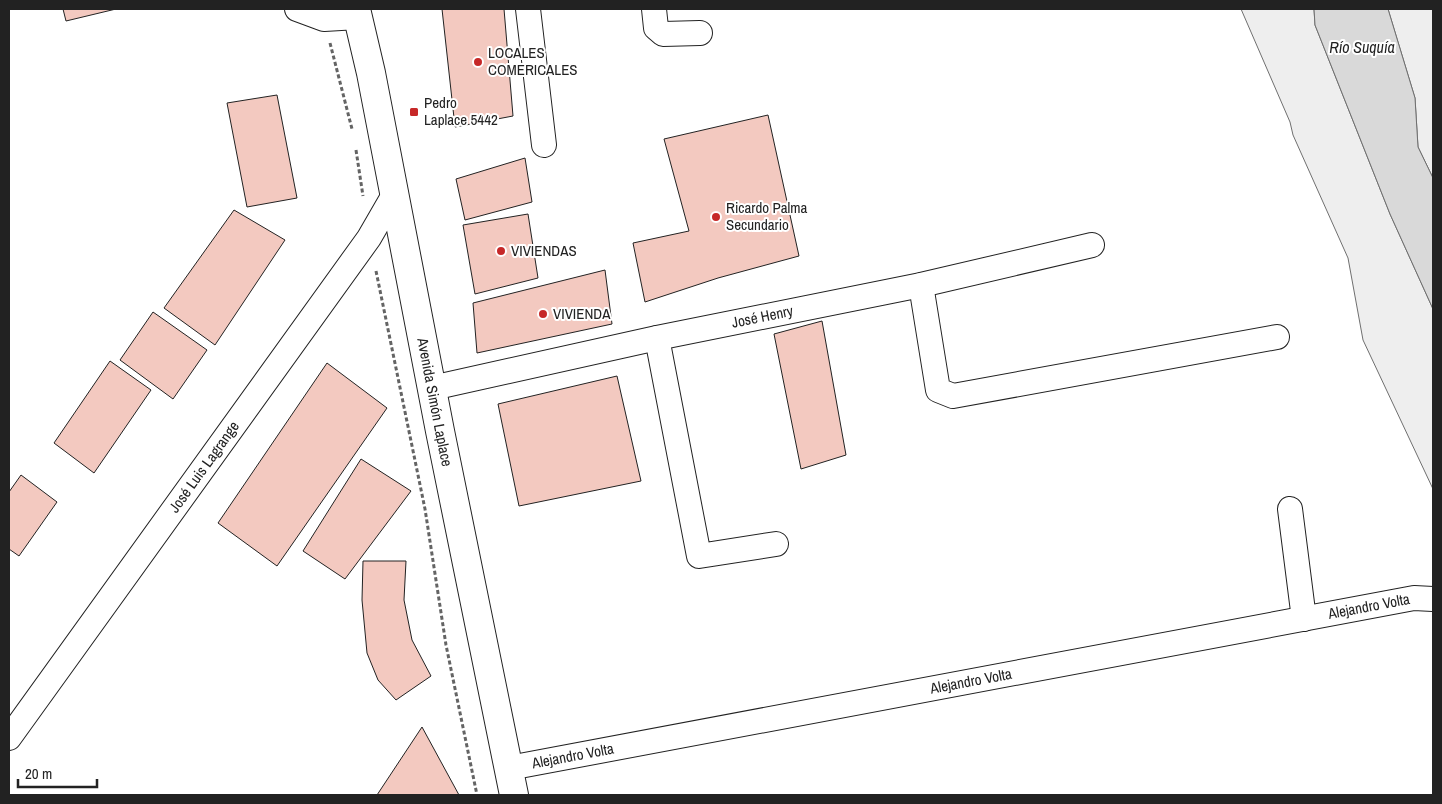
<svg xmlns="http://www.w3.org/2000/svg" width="1442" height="804" font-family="'Archivo Narrow',sans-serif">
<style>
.green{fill:#eee;stroke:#6f6f6f}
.water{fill:#d9d9d9;stroke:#6f6f6f}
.building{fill:#f3c9c0;stroke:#222}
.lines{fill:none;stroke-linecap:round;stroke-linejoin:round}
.minor-casing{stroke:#222;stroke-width:26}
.primary-casing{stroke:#222;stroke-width:30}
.path{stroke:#646464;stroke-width:3;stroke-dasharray:4 2.5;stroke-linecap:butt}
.minor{stroke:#fff;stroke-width:24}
.primary{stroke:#fff;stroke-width:28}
.poi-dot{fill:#c62828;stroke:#fff;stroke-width:2}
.labels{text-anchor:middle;stroke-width:4;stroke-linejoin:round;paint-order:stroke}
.poi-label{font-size:15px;fill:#222;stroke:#fff;text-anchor:start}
.street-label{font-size:15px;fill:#222;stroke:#fff}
.water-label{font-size:16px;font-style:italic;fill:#222;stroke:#fff}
</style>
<rect width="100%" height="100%" fill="#fff"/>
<!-- green -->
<g class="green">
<polygon points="1241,9 1314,9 1315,25 1390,214 1433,309 1433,489 1363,340 1348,258 1293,135 1290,122"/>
<polygon points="1388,9 1433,9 1433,178 1418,147 1415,98"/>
</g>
<!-- water -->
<polygon class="water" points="1314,9 1388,9 1415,98 1418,147 1433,178 1433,309 1390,214 1315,25"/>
<!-- building -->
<g class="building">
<polygon points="63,9 116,9 66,21"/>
<polygon points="442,9 504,9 513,116 455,127"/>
<polygon points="277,95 297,198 247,207 227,103"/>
<polygon points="768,115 799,256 718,278 645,302 633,243 689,231 664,139"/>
<polygon points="525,158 532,202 465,220 456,179"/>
<polygon points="234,210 285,240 215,345 164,308"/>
<polygon points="528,214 538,278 475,294 463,225"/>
<polygon points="605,270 612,324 477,353 473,303"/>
<polygon points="153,312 207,350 173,399 120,360"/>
<polygon points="822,321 846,455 801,469 774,334"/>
<polygon points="110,361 151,390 94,473 54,443"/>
<polygon points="327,363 387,408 277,566 218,523"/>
<polygon points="617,376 641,481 519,506 498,404"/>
<polygon points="361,459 411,491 345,579 303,551"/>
<polygon points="21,475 57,502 19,556 9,549 9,492"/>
<polygon points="363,561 406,561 404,600 412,640 431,676 396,700 378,680 367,653 362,600"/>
<polygon points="422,727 459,795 377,795"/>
</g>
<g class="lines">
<!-- minor casing -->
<g class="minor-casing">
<g id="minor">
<polyline points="297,9 324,19 358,17"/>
<polyline points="528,9 544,145"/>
<polyline points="654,9 656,28 663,34 700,33"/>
<polyline points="921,285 938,390 953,396 1277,337"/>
<polyline points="657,338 699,556 776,544"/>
<path id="s1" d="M432 388 657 338 921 285 1092 245"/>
<polyline points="1290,509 1304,619"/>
<path id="s2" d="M9 738 369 238 395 193"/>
<path id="s3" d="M509 768 1414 598 1433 599"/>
</g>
</g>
<!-- primary casing -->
<g class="primary-casing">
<g id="primary">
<path id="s4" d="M356 9 371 73 440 431 514 795"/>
</g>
</g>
<!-- path -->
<g class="path">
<polyline points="330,43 352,129"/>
<polyline points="356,150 363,196"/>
<polyline points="376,271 425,509 446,645 477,795"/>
</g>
<!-- minor -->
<use href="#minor" class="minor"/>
<!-- primary -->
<use href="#primary" class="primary"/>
</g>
<!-- markers -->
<g class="poi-dot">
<circle cx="478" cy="62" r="5"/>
<rect x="409" y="107" width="10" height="10" rx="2.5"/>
<circle cx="716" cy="217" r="5"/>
<circle cx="501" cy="251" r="5"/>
<circle cx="543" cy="314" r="5"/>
</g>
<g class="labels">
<!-- poi labels -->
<g class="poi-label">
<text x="488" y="58">LOCALES<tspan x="488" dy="17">COMERICALES</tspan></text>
<text x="424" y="108">Pedro<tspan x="424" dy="17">Laplace 5442</tspan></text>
<text x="726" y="213">Ricardo Palma<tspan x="726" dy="17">Secundario</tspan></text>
<text x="511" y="256">VIVIENDAS</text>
<text x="553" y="319">VIVIENDA</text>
</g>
<!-- street labels -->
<g class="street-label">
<text dy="5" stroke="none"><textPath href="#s1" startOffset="338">José Henry</textPath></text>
<text dy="5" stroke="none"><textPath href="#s4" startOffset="401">Avenida Simón Laplace</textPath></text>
<text dy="5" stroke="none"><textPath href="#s2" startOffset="334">José Luis Lagrange</textPath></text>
<text dy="5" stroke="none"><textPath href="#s3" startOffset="875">Alejandro Volta</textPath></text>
<text dy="5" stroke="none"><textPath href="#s3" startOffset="470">Alejandro Volta</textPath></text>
<text dy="5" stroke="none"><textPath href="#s3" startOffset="65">Alejandro Volta</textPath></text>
</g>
<!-- water labels -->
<g class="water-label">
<text x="1362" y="53">Río Suquía</text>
</g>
</g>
<!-- border -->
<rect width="1442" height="804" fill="none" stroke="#222222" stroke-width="20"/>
<!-- scale -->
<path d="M18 779v8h79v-8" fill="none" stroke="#222222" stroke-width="2.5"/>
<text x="25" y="779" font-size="15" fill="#222222" stroke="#ffffff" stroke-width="4" paint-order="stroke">20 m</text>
</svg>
